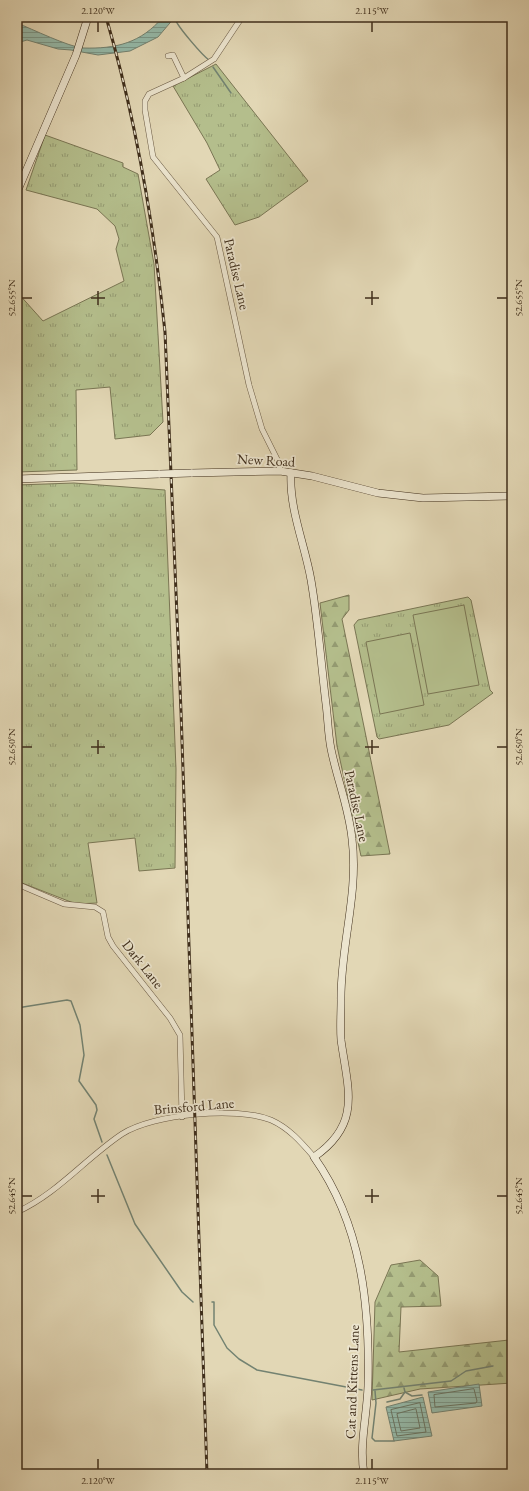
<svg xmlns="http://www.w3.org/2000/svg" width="529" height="1491" font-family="'EB Garamond',serif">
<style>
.grass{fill:url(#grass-tufts);stroke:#7a7654}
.forest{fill:url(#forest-firs);stroke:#7a7654}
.garden{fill:#b4be8c;stroke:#7a7654}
.water{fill:url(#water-rules);stroke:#738271}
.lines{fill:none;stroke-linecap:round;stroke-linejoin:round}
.shore{stroke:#6a7462;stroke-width:1}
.stream{stroke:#738271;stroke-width:1.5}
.street-casing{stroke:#685842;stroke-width:6}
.secondary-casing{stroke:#3f2e1b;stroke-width:8}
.street{stroke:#ece5cf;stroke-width:5}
.secondary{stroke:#ece5cf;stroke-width:7}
.rail-casing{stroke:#3f2e1b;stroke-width:3}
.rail{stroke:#ece5cf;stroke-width:1.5;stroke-dasharray:4.5;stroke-linecap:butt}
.secondary-bridge-casing{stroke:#3f2e1b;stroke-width:8;stroke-linecap:butt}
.secondary-bridge{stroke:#ece5cf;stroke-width:7}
.ticks{fill:none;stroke:#3f2e1b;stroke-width:1.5}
.labels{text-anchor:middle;stroke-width:3.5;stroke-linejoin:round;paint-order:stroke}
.street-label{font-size:14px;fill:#3f2e1b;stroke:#ece5cf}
.neatline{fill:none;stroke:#3f2e1b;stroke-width:1.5}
.ticks-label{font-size:10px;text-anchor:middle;fill:#3f2e1b}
</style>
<defs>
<pattern id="grass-tufts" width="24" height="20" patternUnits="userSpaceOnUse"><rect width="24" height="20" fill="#b4be8c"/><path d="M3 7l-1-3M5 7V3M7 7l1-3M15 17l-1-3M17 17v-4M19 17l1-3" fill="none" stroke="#949b72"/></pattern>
<pattern id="forest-firs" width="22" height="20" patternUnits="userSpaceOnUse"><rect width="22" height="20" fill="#b4be8c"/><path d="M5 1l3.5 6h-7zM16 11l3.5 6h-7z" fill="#949b72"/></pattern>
<pattern id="water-rules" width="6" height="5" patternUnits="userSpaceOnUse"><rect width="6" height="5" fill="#95baaa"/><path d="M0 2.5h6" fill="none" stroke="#7b988a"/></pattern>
</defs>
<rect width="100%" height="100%" fill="#e2d7b5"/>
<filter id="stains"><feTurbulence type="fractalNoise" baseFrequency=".005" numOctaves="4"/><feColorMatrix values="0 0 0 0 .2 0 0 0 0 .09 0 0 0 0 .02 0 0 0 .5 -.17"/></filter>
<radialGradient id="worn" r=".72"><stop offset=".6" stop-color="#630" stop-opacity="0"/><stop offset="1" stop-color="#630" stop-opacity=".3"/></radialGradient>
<!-- grass -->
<g class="grass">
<polygon points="216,64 308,181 259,217 235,225 206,179 220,170 207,143 173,86"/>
<polygon points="45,135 123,163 123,167 138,174 154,264 163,422 150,435 115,439 110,387 76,390 77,470 17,472 17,292 43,321 124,281 116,249 119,239 115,226 97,209 26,190"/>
<polygon points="74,483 165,490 176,769 175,868 139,871 135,838 88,843 97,903 76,904 17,881 17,485"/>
<polygon points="468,597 471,600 490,690 493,693 449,725 379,739 377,737 354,625 358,620"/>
</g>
<!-- forest -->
<g class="forest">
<polygon points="349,595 349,610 342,619 390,854 361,856 337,746 320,603"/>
<polygon points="420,1260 438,1276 441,1306 401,1307 399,1352 509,1340 512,1343 512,1383 420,1389 372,1400 375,1302 391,1265"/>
</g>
<!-- garden -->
<g class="garden">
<polygon points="464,605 479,685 428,694 413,615"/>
<polygon points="410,633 424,705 380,714 366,642"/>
</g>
<!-- water -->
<g class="water">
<path d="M163 17H175L158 37 130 51 98 55 71 50 58 49 27 40 17 43V23C32 29 69 47 83 48 116 49 141 43 163 17Z"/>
<polygon points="479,1384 482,1406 432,1413 428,1392"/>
<polygon points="423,1397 432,1436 394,1441 386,1407"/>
</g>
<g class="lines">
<!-- shore -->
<g class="shore">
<polygon points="474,1389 477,1401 476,1403 435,1407 434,1395"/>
<polygon points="420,1403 426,1432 397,1436 391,1410"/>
<polygon points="416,1409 420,1428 401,1431 397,1414"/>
</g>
<!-- stream -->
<g class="stream">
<path d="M175 19C178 27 202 55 209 60"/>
<polyline points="213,67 231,93"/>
<polyline points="17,1008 67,1000 71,1001 80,1025 84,1055 79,1081 96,1105 97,1110 94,1119 102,1142"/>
<polyline points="107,1155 135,1224 182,1292 193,1302"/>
<polyline points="212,1302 214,1302 214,1325 227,1348 239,1359 257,1370 362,1390"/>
<polyline points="373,1390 451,1381 466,1371 493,1366"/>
<polyline points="375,1391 376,1403 372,1438 375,1441 394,1441"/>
<polyline points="405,1392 412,1396 422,1395"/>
<polyline points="387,1402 400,1399 405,1392 404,1388"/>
</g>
<!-- street casing -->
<g class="street-casing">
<g id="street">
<polyline points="242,17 214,59 184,78 149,94 145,101 145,110 153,157 217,237 249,385 262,429 279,463 280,471"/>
<polyline points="168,56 173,55 184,78"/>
<polyline points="17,884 64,904 95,907 103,912 108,937 113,946 170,1018 180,1035 182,1117"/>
<path d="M17 1212C57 1194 86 1158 122 1134 153 1114 237 1106 271 1120 289 1128 301 1142 314 1157"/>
</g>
</g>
<!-- secondary casing -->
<g class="secondary-casing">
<g id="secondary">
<polyline points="17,192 76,55 88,17"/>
<polyline points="191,473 280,471 312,476 378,493 423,498 512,496"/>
<path d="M291 473C289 509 305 545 311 580 318 621 321 663 326 704 328 719 328 734 331 749 337 779 349 808 352 839 359 894 340 947 341 1001 341 1014 340 1027 341 1040 348 1090 362 1124 314 1157 362 1225 370 1306 368 1386 367 1416 359 1445 364 1474"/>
<polyline points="17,479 160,474"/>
</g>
</g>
<!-- street -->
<use href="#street" class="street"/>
<!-- secondary -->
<use href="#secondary" class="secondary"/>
<!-- rail casing -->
<g class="rail-casing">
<path id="rail" d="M106 17C136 119 154 226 165 332L181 711 207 1474"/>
</g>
<!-- rail -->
<use href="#rail" class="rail"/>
<!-- secondary-bridge casing -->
<g class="secondary-bridge-casing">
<polyline id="secondary-bridge" points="160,474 191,473"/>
</g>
<!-- secondary-bridge -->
<use href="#secondary-bridge" class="secondary-bridge"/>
</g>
<!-- ticks -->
<path class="ticks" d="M98 22V32M372 22V32M98 291V305M372 291V305M22 298H32M91 298H105M365 298H379M497 298H507M98 740V754M372 740V754M22 747H32M91 747H105M365 747H379M497 747H507M98 1189V1203M372 1189V1203M22 1196H32M91 1196H105M365 1196H379M497 1196H507M98 1459V1469M372 1459V1469"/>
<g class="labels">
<!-- street labels -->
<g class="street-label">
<text transform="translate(237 274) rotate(77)" y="5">Paradise Lane</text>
<text transform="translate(266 460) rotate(3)" y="5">New Road</text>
<text transform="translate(357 806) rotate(78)" y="5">Paradise Lane</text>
<text transform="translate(143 964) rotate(52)" y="5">Dark Lane</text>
<text transform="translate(194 1106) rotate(-5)" y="5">Brinsford Lane</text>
<text transform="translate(352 1382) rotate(-88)" y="5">Cat and Kittens Lane</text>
</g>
</g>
<!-- margin -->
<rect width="529" height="1491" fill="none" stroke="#e2d7b5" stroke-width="44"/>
<rect x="22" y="22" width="485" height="1447" class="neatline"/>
<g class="ticks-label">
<text x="98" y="14">2.120°W</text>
<text x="372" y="14">2.115°W</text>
<text transform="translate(11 298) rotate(-90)" y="4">52.655°N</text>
<text transform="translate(518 298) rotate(-90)" y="4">52.655°N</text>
<text transform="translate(11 747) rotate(-90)" y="4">52.650°N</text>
<text transform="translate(518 747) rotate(-90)" y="4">52.650°N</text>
<text transform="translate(11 1196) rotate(-90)" y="4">52.645°N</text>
<text transform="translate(518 1196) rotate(-90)" y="4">52.645°N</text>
<text x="98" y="1484">2.120°W</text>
<text x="372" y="1484">2.115°W</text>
</g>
<rect width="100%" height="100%" filter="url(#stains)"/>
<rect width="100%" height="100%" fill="url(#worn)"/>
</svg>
